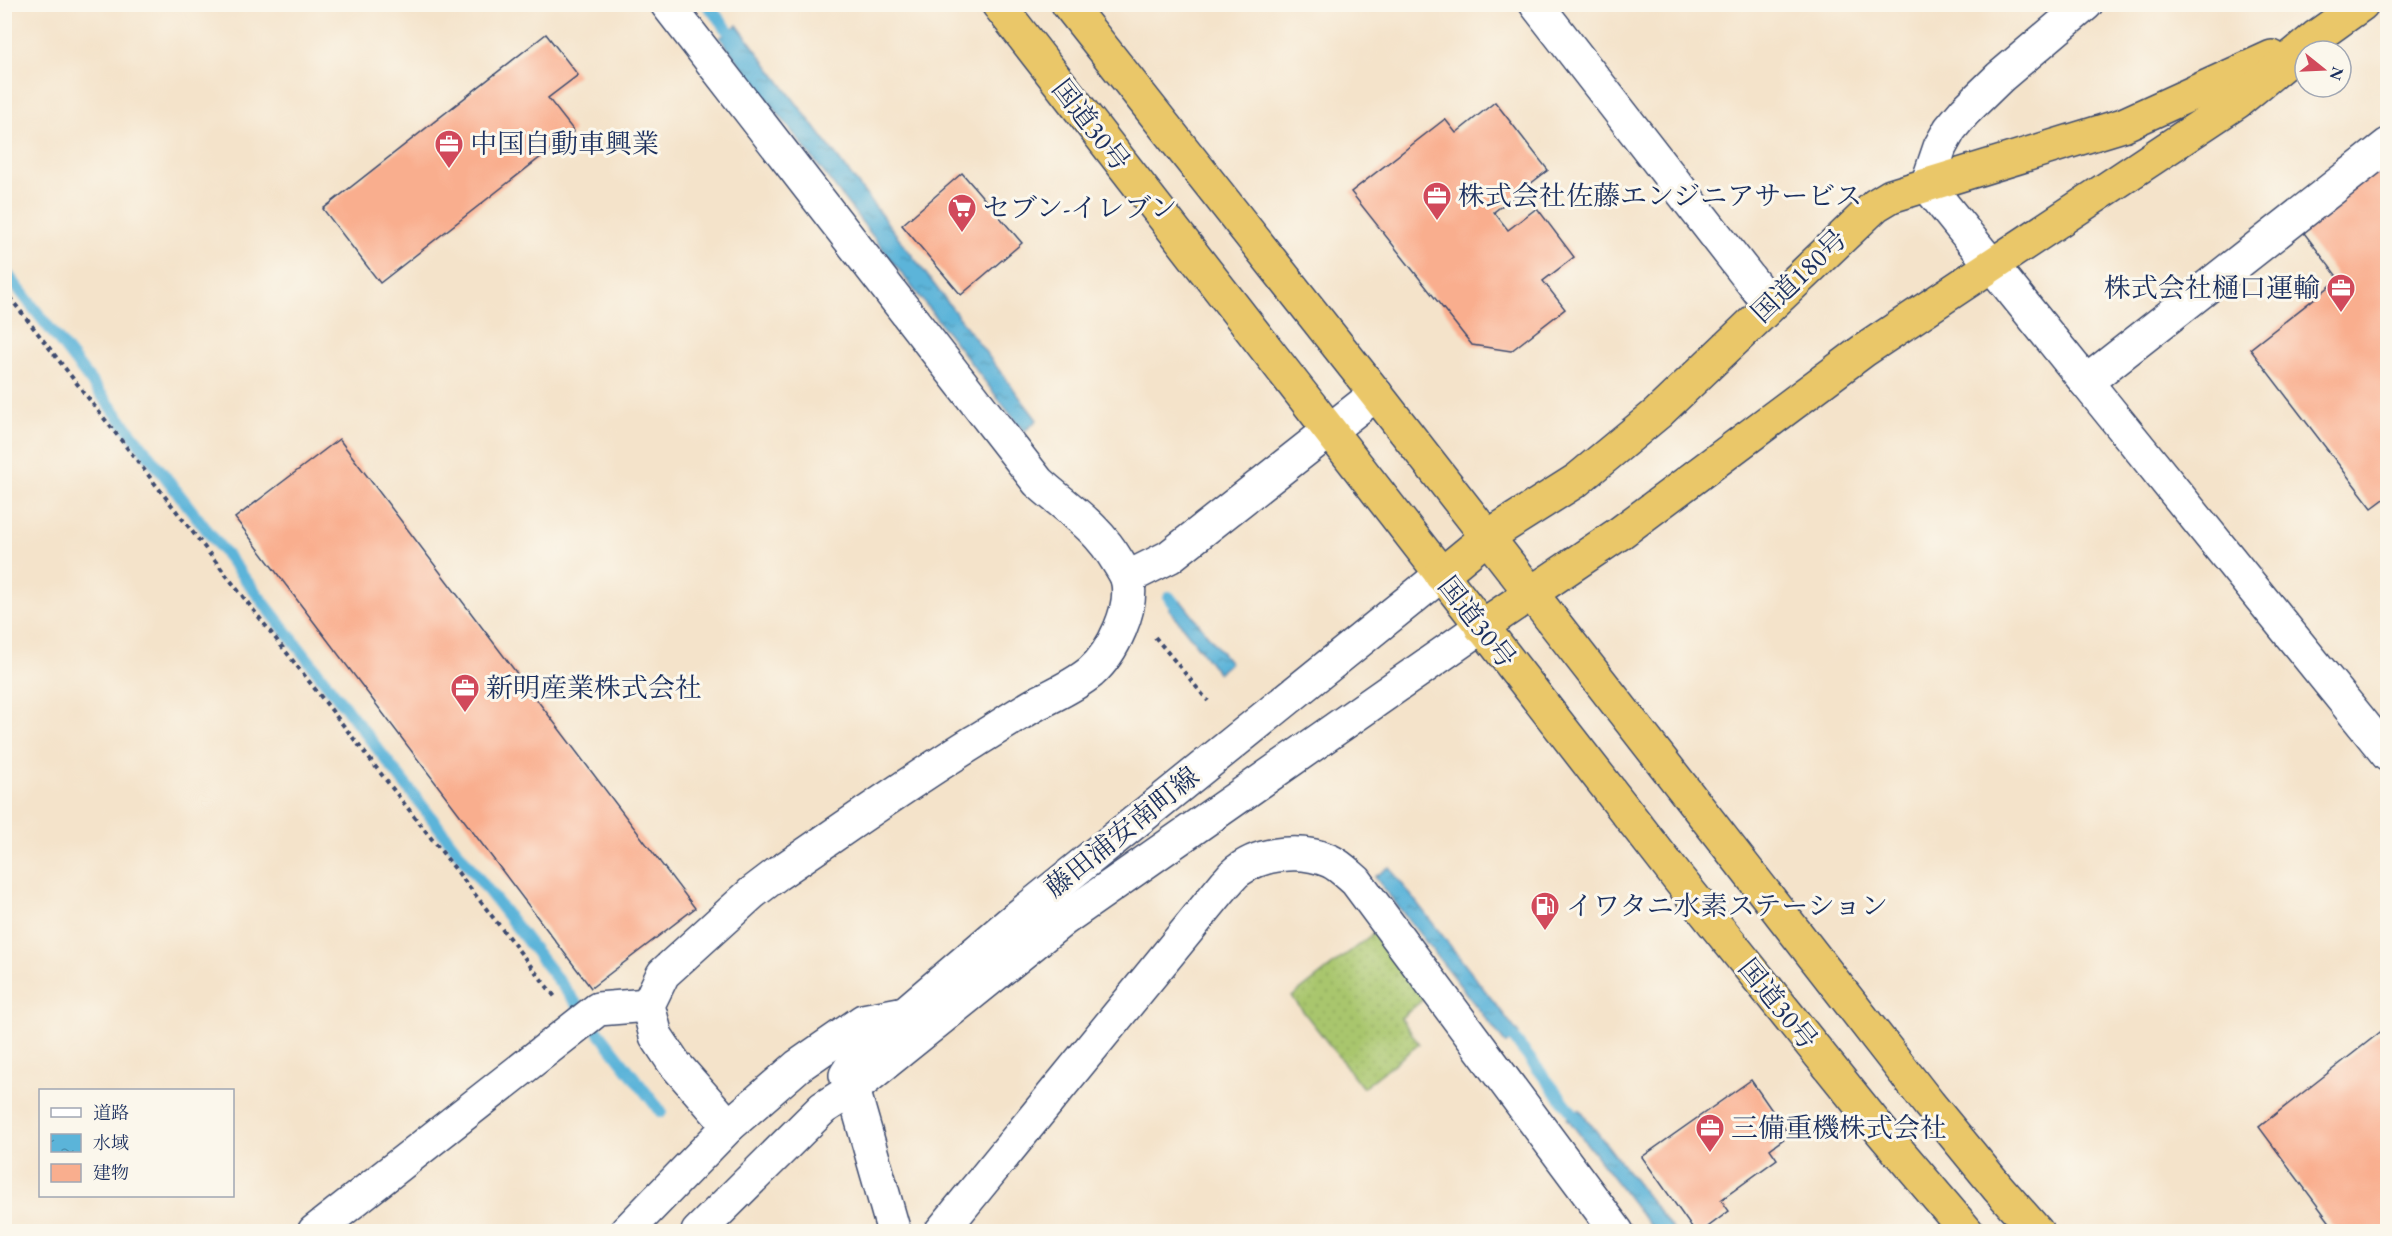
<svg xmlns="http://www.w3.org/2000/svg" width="2392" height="1236" font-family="'EB Garamond','Noto Serif JP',serif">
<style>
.grass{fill:url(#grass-dots);stroke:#627a66;stroke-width:1.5}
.water{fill:url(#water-ripples);stroke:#3b729c;stroke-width:1.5}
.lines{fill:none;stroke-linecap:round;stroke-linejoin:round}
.stream{stroke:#5bb4d9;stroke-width:12}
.building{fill:#f9ae8e}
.minor-casing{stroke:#3c4a6e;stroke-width:36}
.highway-casing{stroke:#3c4a6e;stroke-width:36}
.path{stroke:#3c4a6e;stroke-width:4;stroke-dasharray:4.5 4.5;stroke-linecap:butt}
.minor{stroke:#fff;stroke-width:33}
.highway{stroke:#eac769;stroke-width:33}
.labels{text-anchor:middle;stroke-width:6;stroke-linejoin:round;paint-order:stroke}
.street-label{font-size:27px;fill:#1b2f5e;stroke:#fbf7ec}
.poi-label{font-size:27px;fill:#1b2f5e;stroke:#fbf7ec;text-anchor:start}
</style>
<defs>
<pattern id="grass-dots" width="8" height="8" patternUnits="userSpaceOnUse" patternTransform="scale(1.5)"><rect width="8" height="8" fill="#a9c66d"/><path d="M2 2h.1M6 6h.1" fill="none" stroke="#91aa61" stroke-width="1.8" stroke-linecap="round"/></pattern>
<pattern id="water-ripples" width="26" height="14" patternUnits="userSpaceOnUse" patternTransform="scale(1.5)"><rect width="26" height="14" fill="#5bb4d9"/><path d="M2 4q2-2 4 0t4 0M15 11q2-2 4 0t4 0" fill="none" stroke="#4a93b3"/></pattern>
</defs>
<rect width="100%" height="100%" fill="#fbf7ec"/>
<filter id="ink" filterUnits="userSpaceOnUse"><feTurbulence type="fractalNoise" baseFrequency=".0167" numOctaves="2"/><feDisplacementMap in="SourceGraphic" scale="12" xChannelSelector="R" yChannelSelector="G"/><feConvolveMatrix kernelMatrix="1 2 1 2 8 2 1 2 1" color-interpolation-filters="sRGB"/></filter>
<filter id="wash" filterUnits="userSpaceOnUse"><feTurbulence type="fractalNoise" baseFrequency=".008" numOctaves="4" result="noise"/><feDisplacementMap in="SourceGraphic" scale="24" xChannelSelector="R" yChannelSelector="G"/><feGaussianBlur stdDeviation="1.35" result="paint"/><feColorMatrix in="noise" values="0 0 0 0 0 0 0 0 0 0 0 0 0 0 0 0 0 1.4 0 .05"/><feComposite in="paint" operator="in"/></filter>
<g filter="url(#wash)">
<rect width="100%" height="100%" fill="#f4e3ca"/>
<!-- grass -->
<polygon class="grass" points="1375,932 1425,998 1401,1018 1419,1044 1363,1088 1292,997"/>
<!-- water -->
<g class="water">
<polygon points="737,25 1037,420 1024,432 720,38"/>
<polygon points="1181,601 1230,663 1218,673 1169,609"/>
<polygon points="1389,867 1519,1034 1506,1044 1375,877"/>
<polygon points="1579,1109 1674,1231 1654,1231 1567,1118"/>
</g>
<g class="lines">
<!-- stream -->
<g class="stream">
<polyline points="707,4 738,43"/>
<polyline points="4,270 661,1112"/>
<polyline points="1169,597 1185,617"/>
<polyline points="1504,1026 1582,1125"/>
</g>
</g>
<g id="blocks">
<!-- building -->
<g class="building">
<polygon points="546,34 578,75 548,98 574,131 380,283 323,209"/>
<polygon points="1495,102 1548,170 1494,212 1508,230 1537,208 1574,257 1543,281 1565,309 1511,351 1472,345 1351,192 1445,119 1456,133"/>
<polygon points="2388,155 2388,496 2372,508 2250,349 2339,279 2298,225"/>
<polygon points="962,173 1022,243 961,295 902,225"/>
<polygon points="339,439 695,908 591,988 235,518"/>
<polygon points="2388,1026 2388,1232 2337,1232 2259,1127"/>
<polygon points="1751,1080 1789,1135 1770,1149 1777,1159 1721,1200 1729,1211 1701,1232 1695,1232 1642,1157"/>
</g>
</g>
</g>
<g filter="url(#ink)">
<use href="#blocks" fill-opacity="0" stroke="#3c4a6e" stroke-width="1.5"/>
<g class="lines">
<!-- minor casing -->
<g class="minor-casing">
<g id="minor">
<path d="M667 4 1038 482C1069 510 1096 525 1118 562 1121 567 1125 573 1127 578 1135 608 1112 653 1091 672 1074 686 1055 694 1036 704 1015 716 994 730 974 742 906 784 842 830 777 874L752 893 663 974 648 1005 656 1036 674 1063 729 1126"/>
<polyline points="1536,4 1770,305"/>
<polyline points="2388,145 2086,382 2388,755"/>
<polyline points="2086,382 1927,185 1940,147 1950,129 1965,111 2000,77 2086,4"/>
<polyline points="1127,578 1169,557 1376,394"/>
<polyline points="846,1075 855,1061 905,1013 1010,923 1441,575"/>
<polyline points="853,1089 894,1232"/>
<polyline points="314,1232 598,1009 648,1005"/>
<polyline points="626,1232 729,1126 798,1066 863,1021 905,1013"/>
<polyline points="698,1232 823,1108 853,1089 1064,919 1481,627"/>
<path d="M941 1232 1226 883C1230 879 1234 873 1239 870 1263 852 1303 849 1330 861 1339 865 1348 874 1356 881L1617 1232"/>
</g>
</g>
<!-- highway casing -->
<g class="highway-casing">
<g id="highway">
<polyline points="998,4 1677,877 1881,1131 1967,1232"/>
<polyline points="1068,4 1376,394 1929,1104 1998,1188 2037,1232"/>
<polyline points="1441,575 1487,537 1577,480 1658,413 1876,205 1891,196 2123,125 2272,57"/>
<polyline points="1481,627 1620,533 1863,351 2237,102 2316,37 2362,4"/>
</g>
</g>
<!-- path -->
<g class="path">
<polyline points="4,290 555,997"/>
<polyline points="1155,637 1208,701"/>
</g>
<!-- minor -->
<use href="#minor" class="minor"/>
<!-- highway -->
<use href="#highway" class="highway"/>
</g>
</g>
<!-- icons -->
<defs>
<g id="office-pin" transform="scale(1.5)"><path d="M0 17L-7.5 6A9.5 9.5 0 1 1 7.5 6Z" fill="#d1495b" stroke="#fbf7ec"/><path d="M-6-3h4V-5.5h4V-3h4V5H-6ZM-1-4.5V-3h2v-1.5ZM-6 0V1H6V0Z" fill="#fff"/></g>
<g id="supermarket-pin" transform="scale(1.5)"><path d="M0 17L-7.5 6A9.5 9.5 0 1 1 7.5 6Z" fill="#d1495b" stroke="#fbf7ec"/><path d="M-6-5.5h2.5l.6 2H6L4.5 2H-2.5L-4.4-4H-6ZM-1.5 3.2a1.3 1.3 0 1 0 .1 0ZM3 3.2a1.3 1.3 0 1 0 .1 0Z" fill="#fff"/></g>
<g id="fuel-pin" transform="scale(1.5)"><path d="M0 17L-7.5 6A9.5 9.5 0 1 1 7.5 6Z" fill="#d1495b" stroke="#fbf7ec"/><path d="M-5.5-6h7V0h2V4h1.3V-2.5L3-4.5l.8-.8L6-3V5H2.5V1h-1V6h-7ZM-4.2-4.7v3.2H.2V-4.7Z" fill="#fff"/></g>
</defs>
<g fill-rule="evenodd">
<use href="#office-pin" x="449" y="144"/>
<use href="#office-pin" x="1437" y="196"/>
<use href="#supermarket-pin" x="962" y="208"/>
<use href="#office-pin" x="2341" y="288"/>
<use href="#office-pin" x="465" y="688"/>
<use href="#fuel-pin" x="1545" y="906"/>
<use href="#office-pin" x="1710" y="1128"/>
</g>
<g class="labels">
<!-- street labels -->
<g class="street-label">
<text transform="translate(1091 125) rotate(52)" y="9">国道30号</text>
<text transform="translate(1799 276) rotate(-44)" y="9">国道180号</text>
<text transform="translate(1477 622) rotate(52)" y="9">国道30号</text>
<text transform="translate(1122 832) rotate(-39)" y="9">藤田浦安南町線</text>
<text transform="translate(1778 1004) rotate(51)" y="9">国道30号</text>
</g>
<!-- poi labels -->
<g class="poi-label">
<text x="470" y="153">中国自動車興業</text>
<text x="1458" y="205">株式会社佐藤エンジニアサービス</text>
<text x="983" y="217">セブン-イレブン</text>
<text x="2320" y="297" text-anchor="end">株式会社樋口運輸</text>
<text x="486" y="697">新明産業株式会社</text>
<text x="1566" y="915">イワタニ水素ステーション</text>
<text x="1731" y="1137">三備重機株式会社</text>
</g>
</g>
<!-- margin -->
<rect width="2392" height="1236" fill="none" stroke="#fbf7ec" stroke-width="24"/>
<!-- legend -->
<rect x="39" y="1089" width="195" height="108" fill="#fbf7ec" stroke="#a1a7b3" stroke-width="1.5"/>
<rect x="51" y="1108" width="30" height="9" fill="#ffffff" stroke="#a1a7b3" stroke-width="1.5"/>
<text x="93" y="1119" font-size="18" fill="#1b2f5e">道路</text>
<rect x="51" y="1134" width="30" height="18" fill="url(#water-ripples)" stroke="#a1a7b3" stroke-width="1.5"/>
<text x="93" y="1149" font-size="18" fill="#1b2f5e">水域</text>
<rect x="51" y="1164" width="30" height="18" fill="#f9ae8e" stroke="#a1a7b3" stroke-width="1.5"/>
<text x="93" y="1179" font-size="18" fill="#1b2f5e">建物</text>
<!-- north arrow -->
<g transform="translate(2323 69) rotate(108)"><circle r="28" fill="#fbf7ec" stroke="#a1a7b3" stroke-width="1.5"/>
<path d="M0-4.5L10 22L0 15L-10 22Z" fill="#d1495b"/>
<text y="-9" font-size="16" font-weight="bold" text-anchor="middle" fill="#1b2f5e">N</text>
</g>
</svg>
